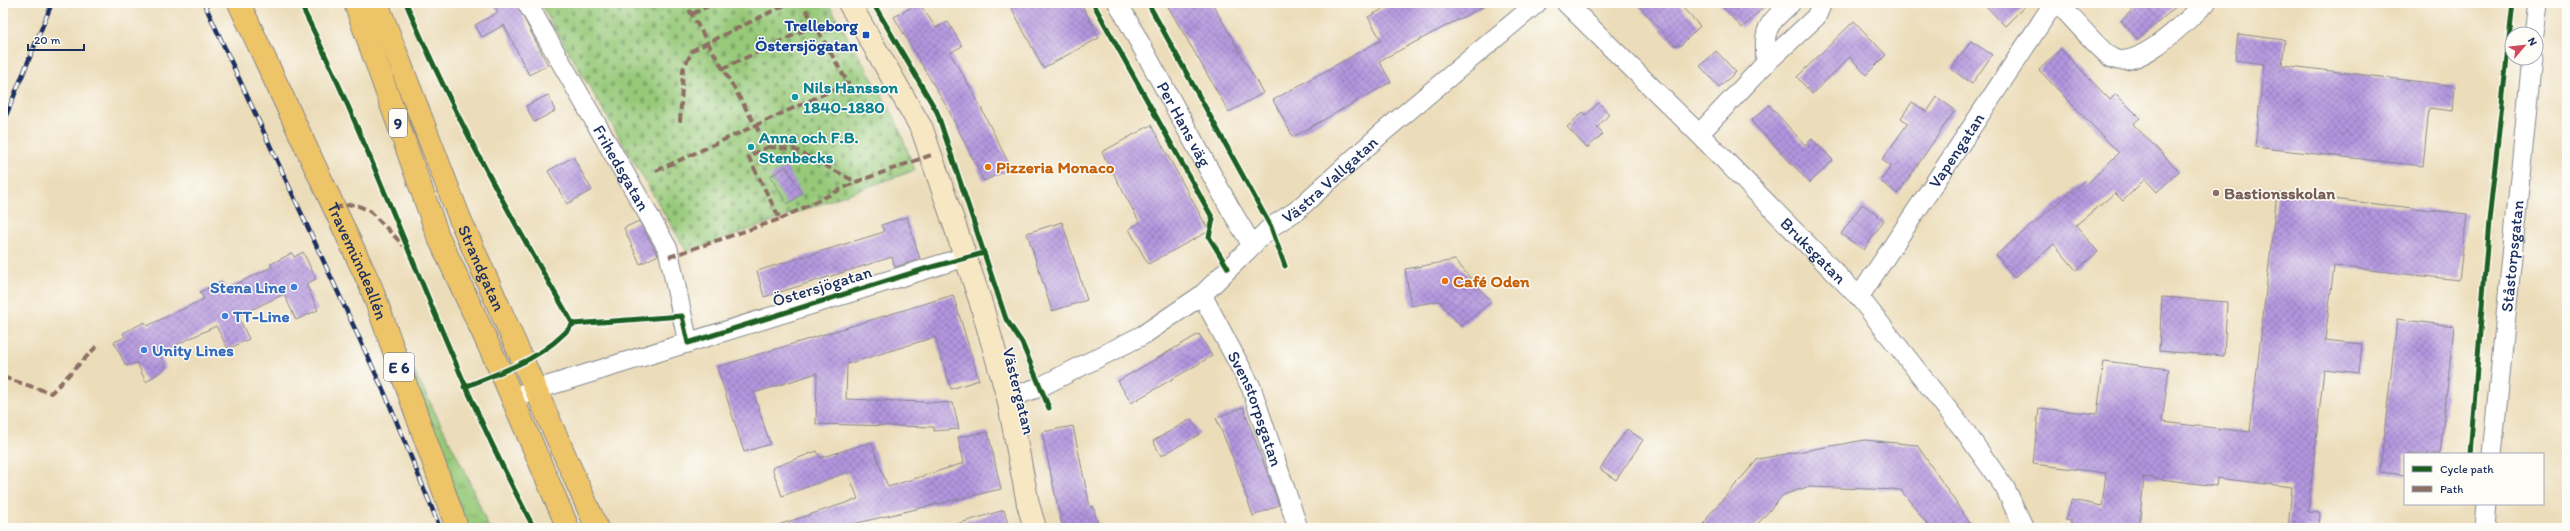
<svg xmlns="http://www.w3.org/2000/svg" width="2570" height="531" font-family="Itim,sans-serif">
<style>
.grass{fill:url(#grass-tufts);stroke:#597c6c}
.cemetery{fill:url(#cemetery-stones);stroke:#597c6c}
.building{fill:url(#building-cross-hatch)}
.lines{fill:none;stroke-linecap:round;stroke-linejoin:round}
.street-casing{stroke:#84868c;stroke-width:21}
.secondary-casing{stroke:#84868c;stroke-width:24}
.primary-casing{stroke:#84868c;stroke-width:24}
.highway-casing{stroke:#84868c;stroke-width:24}
.street{stroke:#fff;stroke-width:19}
.secondary{stroke:#f8e7c3;stroke-width:22}
.primary{stroke:#eec469;stroke-width:22}
.highway{stroke:#eec469;stroke-width:22}
.rail-casing{stroke:#1b2f5e;stroke-width:4.5}
.rail{stroke:#fdfcf7;stroke-width:3;stroke-dasharray:9;stroke-linecap:butt}
.quiet{stroke:#8d6e63;stroke-width:4;stroke-dasharray:8 4;stroke-linecap:butt}
.cycleway-casing{stroke:#fdfcf7;stroke-width:8}
.cycleway{stroke:#1b5e20;stroke-width:5}
.transit-dot{fill:#1a4fb4;stroke:#fdfcf7;stroke-width:1.5}
.culture-dot{fill:#0f9aa8;stroke:#fdfcf7;stroke-width:1.5}
.food-dot{fill:#e8710a;stroke:#fdfcf7;stroke-width:1.5}
.education-dot{fill:#8d6e63;stroke:#fdfcf7;stroke-width:1.5}
.shop-dot{fill:#3f7fe0;stroke:#fdfcf7;stroke-width:1.5}
.labels{text-anchor:middle;stroke-width:3;stroke-linejoin:round;paint-order:stroke}
.shield{fill:#fdfcf7;stroke:#5f6c8c;stroke-width:1}
.shield-label{font-size:16px;font-weight:bold;fill:#1b2f5e}
.transit-label{font-size:17px;font-weight:bold;fill:#164399;stroke:#fdfcf7;text-anchor:end}
.culture-label{font-size:17px;font-weight:bold;fill:#0d838f;stroke:#fdfcf7;text-anchor:start}
.street-label{font-size:17px;fill:#1b2f5e;stroke:#fdfcf7}
.food-label{font-size:17px;font-weight:bold;fill:#c56008;stroke:#fdfcf7;text-anchor:start}
.education-label{font-size:17px;font-weight:bold;fill:#785e54;stroke:#fdfcf7;text-anchor:start}
.shop-label{font-size:17px;font-weight:bold;fill:#366cbe;stroke:#fdfcf7;text-anchor:start}
</style>
<defs>
<pattern id="grass-tufts" width="24" height="20" patternUnits="userSpaceOnUse"><rect width="24" height="20" fill="#97c979"/><path d="M3 7l-1-3M5 7V3M7 7l1-3M15 17l-1-3M17 17v-4M19 17l1-3" fill="none" stroke="#7aa466"/></pattern>
<pattern id="cemetery-stones" width="16" height="16" patternUnits="userSpaceOnUse"><rect width="16" height="16" fill="#97c979"/><path d="M2 7V4a2 2 0 0 1 4 0v3zM10 15v-3a2 2 0 0 1 4 0v3z" fill="#7aa466"/></pattern>
<pattern id="building-cross-hatch" width="8" height="8" patternUnits="userSpaceOnUse"><rect width="8" height="8" fill="#b395de"/><path d="M0 0l8 8M0 8l8-8" fill="none" stroke="#917ab7"/></pattern>
</defs>
<rect width="100%" height="100%" fill="#fdfcf7"/>
<filter id="ink" filterUnits="userSpaceOnUse"><feTurbulence type="fractalNoise" baseFrequency=".025" numOctaves="2"/><feDisplacementMap in="SourceGraphic" scale="8" xChannelSelector="R" yChannelSelector="G"/><feConvolveMatrix kernelMatrix="1 2 1 2 8 2 1 2 1" color-interpolation-filters="sRGB"/></filter>
<filter id="wash" filterUnits="userSpaceOnUse"><feTurbulence type="fractalNoise" baseFrequency=".012" numOctaves="4" result="noise"/><feDisplacementMap in="SourceGraphic" scale="16" xChannelSelector="R" yChannelSelector="G"/><feGaussianBlur stdDeviation="0.9" result="paint"/><feColorMatrix in="noise" values="0 0 0 0 0 0 0 0 0 0 0 0 0 0 0 0 0 1.4 0 .05"/><feComposite in="paint" operator="in"/></filter>
<g filter="url(#wash)">
<rect width="100%" height="100%" fill="#ecddba"/>
<!-- grass -->
<polygon class="grass" points="407,357 466,474 489,528 468,528"/>
<!-- cemetery -->
<polygon class="cemetery" points="540,3 828,3 894,116 915,170 687,252"/>
<g id="blocks">
<!-- building -->
<g class="building">
<polygon points="493,3 516,3 548,65 529,75 504,25 482,37 475,25 498,12"/>
<polygon points="919,3 936,28 948,22 962,46 950,53 973,92 1011,168 984,181 949,111 894,17"/>
<polygon points="1009,3 1081,3 1099,38 1043,68"/>
<polygon points="1166,3 1212,3 1263,93 1229,112"/>
<polygon points="1394,3 1490,3 1379,61 1391,82 1293,137 1273,100 1381,40 1368,17"/>
<polygon points="1636,3 1678,3 1700,26 1681,45 1675,45"/>
<polygon points="1719,3 1768,3 1742,28"/>
<polygon points="1983,3 2028,3 2005,26"/>
<polygon points="2140,3 2180,3 2138,40 2121,21"/>
<polygon points="1854,21 1886,55 1866,75 1850,57 1812,94 1797,77"/>
<polygon points="2238,34 2285,40 2282,65 2455,86 2453,111 2429,108 2423,166 2255,147 2264,64 2235,60"/>
<polygon points="1971,41 1992,55 1972,84 1951,69"/>
<polygon points="2061,49 2110,100 2116,94 2140,118 2133,124 2179,171 2157,192 2145,179 2123,201 2115,193 2076,225 2098,252 2076,270 2054,244 2014,278 1996,255 2085,180 2088,183 2119,153 2039,70"/>
<polygon points="1716,51 1736,72 1719,87 1700,66"/>
<polygon points="548,95 555,111 534,122 526,106"/>
<polygon points="1937,97 1955,110 1898,194 1880,181 1891,166 1882,160 1908,123 1901,118 1912,102 1927,112"/>
<polygon points="1599,103 1609,114 1597,128 1603,134 1587,148 1567,127 1583,112 1585,115"/>
<polygon points="1769,105 1805,145 1812,139 1833,160 1810,183 1751,121"/>
<polygon points="1151,125 1209,231 1148,264 1129,229 1140,223 1102,152"/>
<polygon points="573,157 592,190 567,204 548,171"/>
<polygon points="786,167 802,194 787,204 770,176"/>
<polygon points="2277,193 2467,214 2459,280 2334,266 2325,340 2362,344 2359,373 2324,369 2308,512 2320,513 2319,528 2288,528 2292,487 2217,478 2216,486 2144,477 2139,528 2071,528 2071,521 2065,520 2072,500 2102,506 2106,473 2033,464 2039,408 2097,414 2104,361 2169,369 2162,422 2250,432"/>
<polygon points="1862,204 1884,220 1864,250 1841,234"/>
<polygon points="907,217 920,259 895,267 892,257 764,297 757,271 884,232 881,225"/>
<polygon points="639,221 658,255 640,264 624,228"/>
<polygon points="1062,222 1087,300 1052,311 1027,233"/>
<polygon points="303,252 316,279 306,284 318,310 296,320 284,294 238,316 249,339 228,349 216,326 159,353 166,368 146,382 137,363 126,366 114,342 125,337 123,333 145,322 147,326 204,299 200,292 222,282 225,289 272,267 271,264 292,253 294,257"/>
<polygon points="1455,260 1491,302 1461,327 1439,301 1411,306 1405,269"/>
<polygon points="953,295 979,380 951,389 935,337 847,364 846,399 953,403 959,429 934,431 934,427 816,424 817,373 754,393 770,444 744,452 717,367"/>
<polygon points="2162,297 2227,302 2224,356 2159,351"/>
<polygon points="2397,319 2454,326 2440,454 2405,454 2405,475 2380,472"/>
<polygon points="1199,334 1212,356 1131,403 1118,381"/>
<polygon points="1243,407 1279,505 1253,516 1235,463 1216,418"/>
<polygon points="1191,419 1200,434 1161,456 1153,441"/>
<polygon points="1073,426 1090,507 1093,506 1099,528 1063,528 1059,513 1042,432"/>
<polygon points="1627,429 1643,440 1616,480 1600,469"/>
<polygon points="988,432 1001,489 836,528 778,528 778,525 858,499 848,472 782,496 772,468 817,451 820,458 871,442 888,487 964,463 958,437"/>
<polygon points="1865,440 1917,445 1973,528 1930,528 1901,490 1807,487 1783,495 1754,528 1702,528 1709,515 1758,459"/>
<polygon points="1004,510 1009,528 957,528 957,524"/>
</g>
</g>
</g>
<g filter="url(#ink)">
<use href="#blocks" fill-opacity="0" stroke="#84868c" stroke-width="1"/>
<g class="lines">
<!-- street casing -->
<g class="street-casing">
<g id="street">
<path id="s1" d="M527 3 668 249 688 343"/>
<path id="s2" d="M1118 3 1231 210 1252 245"/>
<path id="s3" d="M1566 3 1699 134 1859 297 1967 434 2005 488 2024 528"/>
<path d="M2058 3C2069 14 2102 53 2112 58 2138 72 2188 19 2206 3"/>
<polyline points="2534,34 2538,3"/>
<path d="M1766 63C1764 28 1765 27 1791 3"/>
<polyline points="1699,134 1766,63 1816,17 1822,3"/>
<path id="s4" d="M1202 295 1251 387 1298 528"/>
<path id="s5" d="M1859 297 2054 3"/>
<polyline points="512,397 965,257"/>
<path id="s6" d="M1008 398 1040 387 1143 335 1202 295 1271 227 1296 211 1382 133 1537 3"/>
<path id="s7" d="M2492 454 2532 58"/>
<polyline points="2485,528 2487,504"/>
</g>
</g>
<!-- secondary casing -->
<g class="secondary-casing">
<polyline id="secondary" points="849,3 922,129 980,300 1008,398 1028,504 1035,528"/>
</g>
<!-- primary casing -->
<g class="primary-casing">
<g id="primary">
<polyline points="355,3 438,236 501,372 568,528"/>
<path id="s8" d="M377 3 460 219 597 528"/>
</g>
</g>
<!-- highway casing -->
<g class="highway-casing">
<g id="highway">
<path id="s9" d="M239 3 371 287 457 528"/>
</g>
</g>
<!-- street -->
<use href="#street" class="street"/>
<!-- secondary -->
<use href="#secondary" class="secondary"/>
<!-- primary -->
<use href="#primary" class="primary"/>
<!-- highway -->
<use href="#highway" class="highway"/>
<!-- rail casing -->
<g class="rail-casing">
<g id="rail">
<polyline points="204,3 386,396 440,528"/>
<polyline points="3,123 52,3"/>
</g>
</g>
<!-- rail -->
<use href="#rail" class="rail"/>
<!-- quiet -->
<g class="quiet">
<polyline points="569,5 572,3"/>
<polyline points="692,14 714,3"/>
<polyline points="722,69 815,25"/>
<polyline points="680,122 683,69 693,50 789,3"/>
<polyline points="768,147 794,149 856,182"/>
<polyline points="656,171 848,83 802,3"/>
<polyline points="334,208 354,204 370,211 404,246"/>
<polyline points="780,219 856,182 931,155"/>
<polyline points="669,257 780,219 748,156 768,147 685,3"/>
<polyline points="3,377 51,393 97,346"/>
</g>
<!-- cycleway casing -->
<g class="cycleway-casing">
<g id="cycleway">
<path d="M300 3C386 175 443 358 534 528"/>
<path d="M406 3C453 114 512 220 573 324"/>
<polyline points="873,3 937,112 1006,319 1022,343 1049,408"/>
<polyline points="1093,3 1213,219 1209,237 1228,268"/>
<polyline points="1148,3 1271,227 1285,266"/>
<path d="M464 387C504 371 545 358 573 324L682 316 688 343 928 268 984 253"/>
<polyline points="2470,454 2489,221 2513,3"/>
</g>
</g>
<!-- cycleway -->
<use href="#cycleway" class="cycleway"/>
</g>
</g>
<!-- markers -->
<rect class="transit-dot" x="862" y="31" width="8" height="8" rx="2"/>
<g class="culture-dot">
<circle cx="795" cy="97" r="4"/>
<circle cx="751" cy="147" r="4"/>
</g>
<g class="food-dot">
<circle cx="988" cy="167" r="4"/>
<circle cx="1445" cy="281" r="4"/>
</g>
<circle class="education-dot" cx="2216" cy="193" r="4"/>
<g class="shop-dot">
<circle cx="294" cy="287" r="4"/>
<circle cx="225" cy="316" r="4"/>
<circle cx="144" cy="350" r="4"/>
</g>
<g class="labels">
<!-- shield labels -->
<g class="shield">
<rect x="389" y="109" width="18" height="28" rx="3"/>
<rect x="384" y="353" width="30" height="28" rx="3"/>
</g>
<g class="shield-label">
<text x="398" y="129">9</text>
<text x="399" y="373">E 6</text>
</g>
<!-- transit labels -->
<g class="transit-label">
<text x="858" y="31">Trelleborg<tspan x="858" dy="20">Östersjögatan</tspan></text>
</g>
<!-- culture labels -->
<g class="culture-label">
<text x="803" y="93">Nils Hansson<tspan x="803" dy="20">1840-1880</tspan></text>
<text x="759" y="143">Anna och F.B.<tspan x="759" dy="20">Stenbecks</tspan></text>
</g>
<!-- street labels -->
<g class="street-label">
<text dy="6" stroke="none"><textPath href="#s2" startOffset="138">Per Hans väg</textPath></text>
<text dy="6" stroke="none"><textPath href="#s5" startOffset="176">Vapengatan</textPath></text>
<text dy="6" stroke="none"><textPath href="#s1" startOffset="190">Frihedsgatan</textPath></text>
<text dy="6" stroke="none"><textPath href="#s6" startOffset="393">Västra Vallgatan</textPath></text>
<text dy="6" stroke="none"><textPath href="#s3" startOffset="350">Bruksgatan</textPath></text>
<text dy="6" stroke="none"><textPath href="#s7" startOffset="199">Ståstorpsgatan</textPath></text>
<text dy="6" stroke="none"><textPath href="#s9" startOffset="284">Travemündeallén</textPath></text>
<text dy="6" stroke="none"><textPath href="#s8" startOffset="285">Strandgatan</textPath></text>
<text transform="translate(822 286) rotate(-17)" y="6">Östersjögatan</text>
<text transform="translate(1019 391) rotate(76)" y="6">Västergatan</text>
<text dy="6" stroke="none"><textPath href="#s4" startOffset="126">Svenstorpsgatan</textPath></text>
</g>
<!-- food labels -->
<g class="food-label">
<text x="996" y="173">Pizzeria Monaco</text>
<text x="1453" y="287">Café Oden</text>
</g>
<!-- education labels -->
<g class="education-label">
<text x="2224" y="199">Bastionsskolan</text>
</g>
<!-- shop labels -->
<g class="shop-label">
<text x="286" y="293" text-anchor="end">Stena Line</text>
<text x="233" y="322">TT-Line</text>
<text x="152" y="356">Unity Lines</text>
</g>
</g>
<!-- margin -->
<rect width="2570" height="531" fill="none" stroke="#fdfcf7" stroke-width="16"/>
<!-- legend -->
<rect x="2404" y="453" width="140" height="52" fill="#fdfcf7" stroke="#a3aaba"/>
<rect x="2412" y="466" width="20" height="6" fill="#1b5e20" stroke="#a3aaba"/>
<text x="2440" y="473" font-size="12" fill="#1b2f5e">Cycle path</text>
<rect x="2412" y="486" width="20" height="6" fill="#8d6e63" stroke="#a3aaba"/>
<text x="2440" y="493" font-size="12" fill="#1b2f5e">Path</text>
<!-- north arrow -->
<g transform="translate(2524 46) rotate(62)"><circle r="19" fill="#fdfcf7" stroke="#a3aaba"/>
<path d="M0-3L7 15L0 10L-7 15Z" fill="#d1495b"/>
<text y="-6" font-size="11" font-weight="bold" text-anchor="middle" fill="#1b2f5e">N</text>
</g>
<!-- scale -->
<path d="M28 44v6h56v-6" fill="none" stroke="#1b2f5e" stroke-width="2"/>
<text x="34" y="44" font-size="12" fill="#1b2f5e" stroke="#fdfcf7" stroke-width="3" paint-order="stroke">20 m</text>
</svg>
